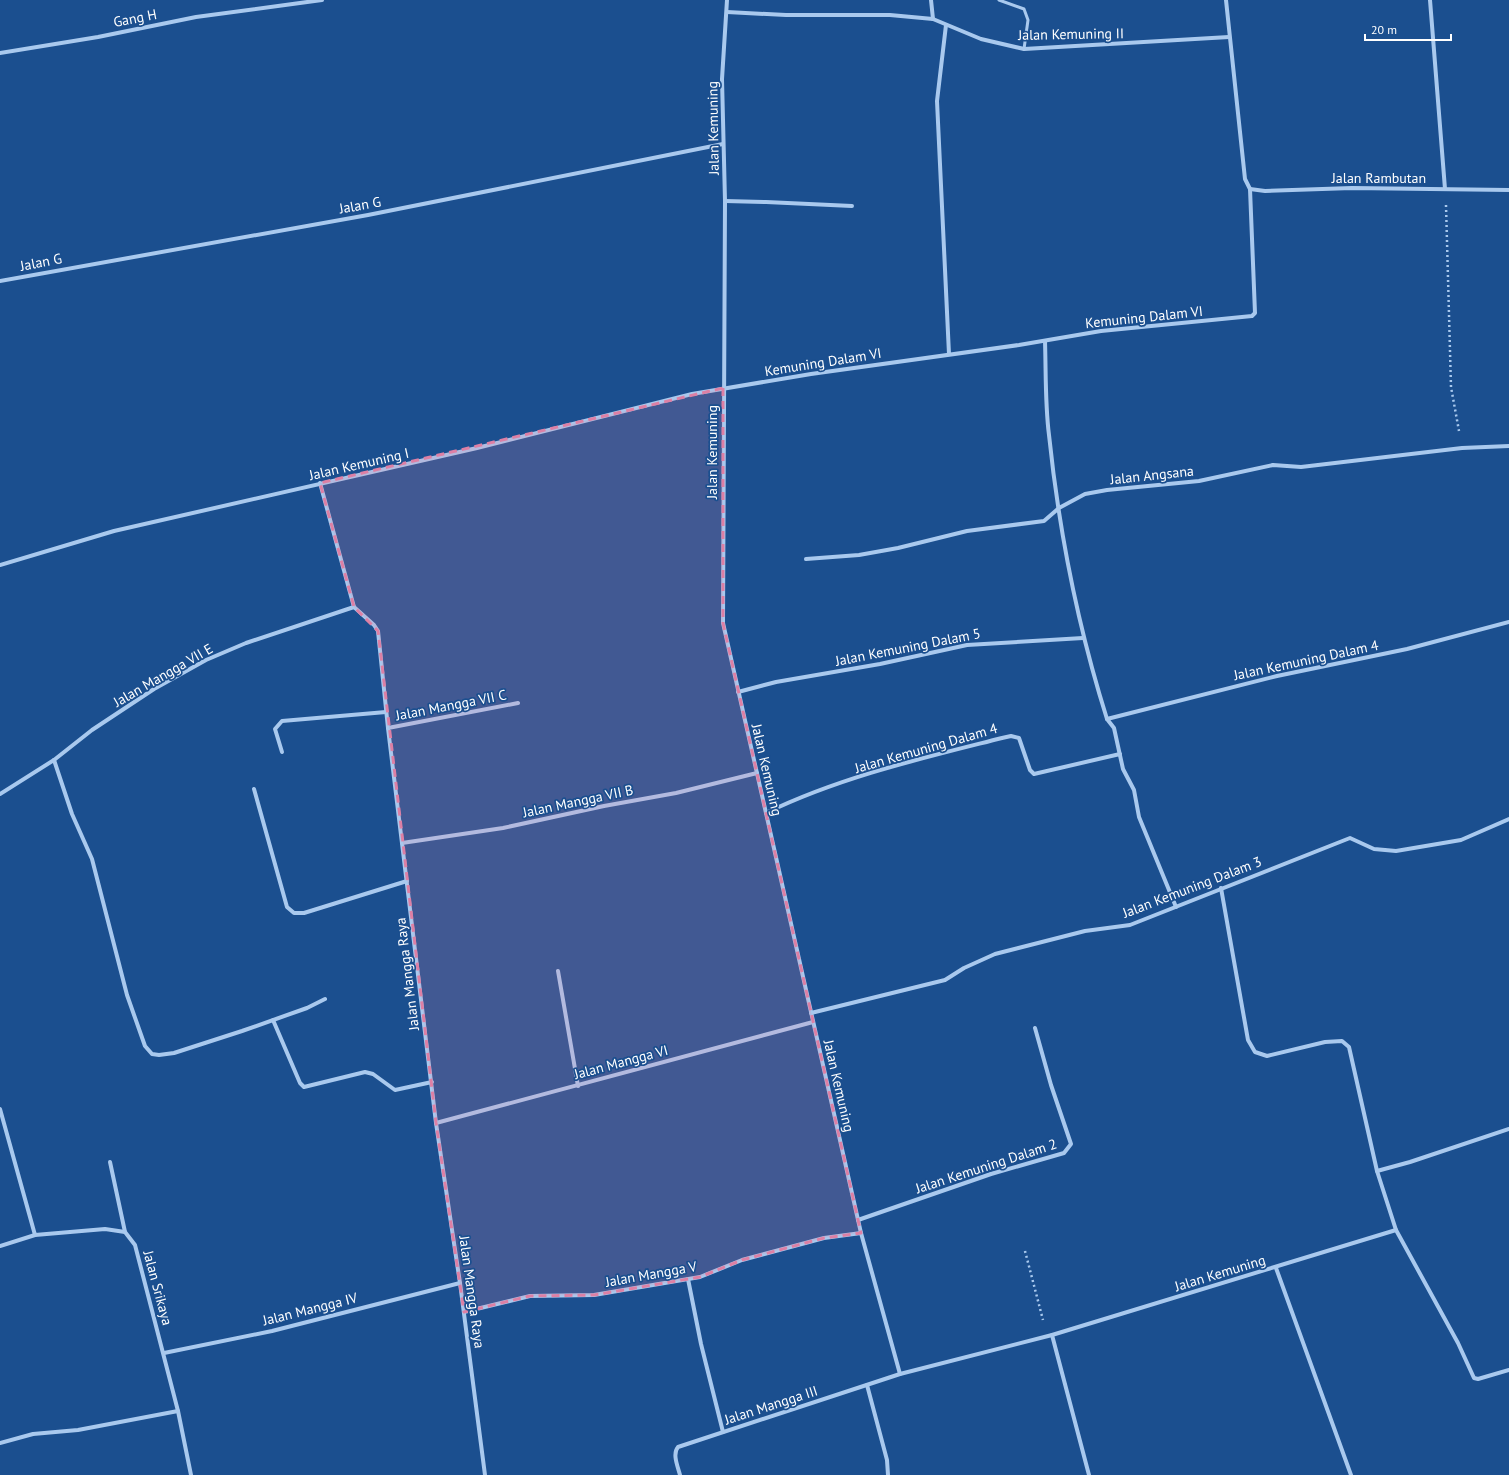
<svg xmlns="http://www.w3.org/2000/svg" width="1509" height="1475" font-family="'PT Sans',sans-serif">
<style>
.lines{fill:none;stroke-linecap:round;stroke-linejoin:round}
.path{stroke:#a9c9ee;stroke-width:2.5;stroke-dasharray:2 3;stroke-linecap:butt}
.lane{stroke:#a9c9ee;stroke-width:3}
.street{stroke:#a9c9ee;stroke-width:4}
.marked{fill:#dd80a5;fill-opacity:0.2;stroke:#dd80a5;stroke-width:3;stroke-dasharray:8 5;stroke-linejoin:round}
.labels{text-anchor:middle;stroke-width:3.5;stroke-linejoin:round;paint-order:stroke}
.street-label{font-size:14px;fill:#fff;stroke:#1b4f8f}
</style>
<rect width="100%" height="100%" fill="#1b4f8f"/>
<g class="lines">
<!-- path -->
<g class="path">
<polyline points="1446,205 1451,387 1459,431"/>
<polyline points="1025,1251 1043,1320"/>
</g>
<!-- lane -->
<polyline class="lane" points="999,0 1024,9 1028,20 1024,49"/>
<!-- street -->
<g class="street">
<polyline points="727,0 722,79 725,201 723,623 861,1233 900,1374"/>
<polyline points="931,0 933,19"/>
<polyline points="1430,0 1445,189"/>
<polyline points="727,12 786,15 890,15 933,19 981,39 1024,49 1229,37"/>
<polyline points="946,25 937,101 949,354"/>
<polyline points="0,53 98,37 196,17 322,0"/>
<polyline points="1250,189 1265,191 1352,188 1509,190"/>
<polyline points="725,201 766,202 852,206"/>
<polyline points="0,281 368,215 723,144"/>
<path d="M1045 341C1046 372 1045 404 1049 435 1059 531 1078 627 1107 719L1114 728 1123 769 1134 790 1139 817 1176 907"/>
<polyline points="320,483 354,607 374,625 378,631 388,728 436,1123 460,1283 485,1475"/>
<polyline points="806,559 859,555 898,548 967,531 1044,521 1059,508 1085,494 1107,490 1199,481 1273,465 1301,467 1462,448 1509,446"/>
<polyline points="0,565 114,531 477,448 692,394 811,374 1019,345 1101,331 1252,316 1255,313 1250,189 1245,179 1226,0"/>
<polyline points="738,692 776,682 880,664 967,645 1083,638"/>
<polyline points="1107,719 1277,676 1407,649 1509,622"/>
<polyline points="388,728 518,703"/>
<polyline points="282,752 275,729 282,721 386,712"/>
<polyline points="54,760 72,814 92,859 127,995 145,1046 152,1054 159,1055 174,1053 242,1031 307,1008 325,999"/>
<polyline points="254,789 287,907 294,913 304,913 407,881"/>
<polyline points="0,794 54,760 92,730 154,689 206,660 246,643 354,607"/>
<path d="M766 813C840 777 923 758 1002 738L1011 736 1019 738 1030 770 1034 774 1120 754"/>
<polyline points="402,843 503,828 604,806 676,793 757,773"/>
<polyline points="1221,888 1248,1040 1255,1052 1267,1056 1325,1042 1342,1041 1349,1047 1377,1171"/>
<polyline points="558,971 578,1086"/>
<polyline points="811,1013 945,980 964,968 995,954 1085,931 1130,925 1350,838 1374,849 1396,851 1461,840 1509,819"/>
<polyline points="273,1020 300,1083 304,1087 365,1072 373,1074 395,1090 432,1082"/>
<polyline points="0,1109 35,1235 105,1229 125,1232 135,1245 178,1411 191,1475"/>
<polyline points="436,1123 813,1022"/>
<polyline points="1509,1129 1410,1162 1377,1171 1396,1230 1458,1343 1474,1378 1478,1379 1509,1370"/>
<polyline points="110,1162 125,1232"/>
<polyline points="858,1220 991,1174 1064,1153 1071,1144 1051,1085 1035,1028"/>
<polyline points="0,1246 35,1235"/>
<polyline points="1276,1268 1351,1475"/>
<polyline points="688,1279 701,1344 723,1432"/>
<polyline points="464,1312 530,1296 594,1295 700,1277 742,1260 824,1238 861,1233"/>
<polyline points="1052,1335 1089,1475"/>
<polyline points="164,1353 272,1331 460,1283"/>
<polyline points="867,1385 887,1460 888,1475"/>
<polyline points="0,1443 33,1434 78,1430 178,1411"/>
<path d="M680 1475C678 1467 672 1454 678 1447L900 1374 1052 1335 1396 1230"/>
</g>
</g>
<!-- marked area -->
<path class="marked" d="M723 388V623L861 1233 824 1238 742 1260 700 1277 594 1295 530 1296 464 1312 436 1123 378 631 354 607 320 483Z"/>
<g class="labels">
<!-- street labels -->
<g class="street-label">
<text transform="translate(135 18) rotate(-11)" y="5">Gang H</text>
<text transform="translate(1071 34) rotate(-1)" y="5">Jalan Kemuning II</text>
<text transform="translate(713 128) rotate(-91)" y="5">Jalan Kemuning</text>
<text x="1379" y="183">Jalan Rambutan</text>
<text transform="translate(360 205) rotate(-10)" y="5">Jalan G</text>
<text transform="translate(41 262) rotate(-11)" y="5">Jalan G</text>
<text transform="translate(1144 317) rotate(-6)" y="5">Kemuning Dalam VI</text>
<text transform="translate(823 362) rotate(-9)" y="5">Kemuning Dalam VI</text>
<text transform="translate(712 452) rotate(-90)" y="5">Jalan Kemuning</text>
<text transform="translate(359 464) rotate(-13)" y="5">Jalan Kemuning I</text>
<text transform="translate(1152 475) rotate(-6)" y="5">Jalan Angsana</text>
<text transform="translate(908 647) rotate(-11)" y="5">Jalan Kemuning Dalam 5</text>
<text transform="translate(1306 660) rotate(-12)" y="5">Jalan Kemuning Dalam 4</text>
<text transform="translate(163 675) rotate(-30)" y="5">Jalan Mangga VII E</text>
<text transform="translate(451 705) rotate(-11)" y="5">Jalan Mangga VII C</text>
<text transform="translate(926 748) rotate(-16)" y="5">Jalan Kemuning Dalam 4</text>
<text transform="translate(767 770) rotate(77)" y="5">Jalan Kemuning</text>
<text transform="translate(578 801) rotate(-12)" y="5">Jalan Mangga VII B</text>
<text transform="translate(1192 887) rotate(-21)" y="5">Jalan Kemuning Dalam 3</text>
<text transform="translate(407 974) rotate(-97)" y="5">Jalan Mangga Raya</text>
<text transform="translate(621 1062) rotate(-15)" y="5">Jalan Mangga VI</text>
<text transform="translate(839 1086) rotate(77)" y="5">Jalan Kemuning</text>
<text transform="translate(986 1166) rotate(-18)" y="5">Jalan Kemuning Dalam 2</text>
<text transform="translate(1220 1273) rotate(-17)" y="5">Jalan Kemuning</text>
<text transform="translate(651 1274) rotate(-10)" y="5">Jalan Mangga V</text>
<text transform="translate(158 1288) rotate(75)" y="5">Jalan Srikaya</text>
<text transform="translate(472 1292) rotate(82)" y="5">Jalan Mangga Raya</text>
<text transform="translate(310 1309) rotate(-14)" y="5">Jalan Mangga IV</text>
<text transform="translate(771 1405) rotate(-18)" y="5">Jalan Mangga III</text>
</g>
</g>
<!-- scale -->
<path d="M1365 34v6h86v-6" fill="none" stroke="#ffffff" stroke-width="2"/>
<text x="1371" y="34" font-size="12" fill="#ffffff" stroke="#1b4f8f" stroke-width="3" paint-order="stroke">20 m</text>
</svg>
